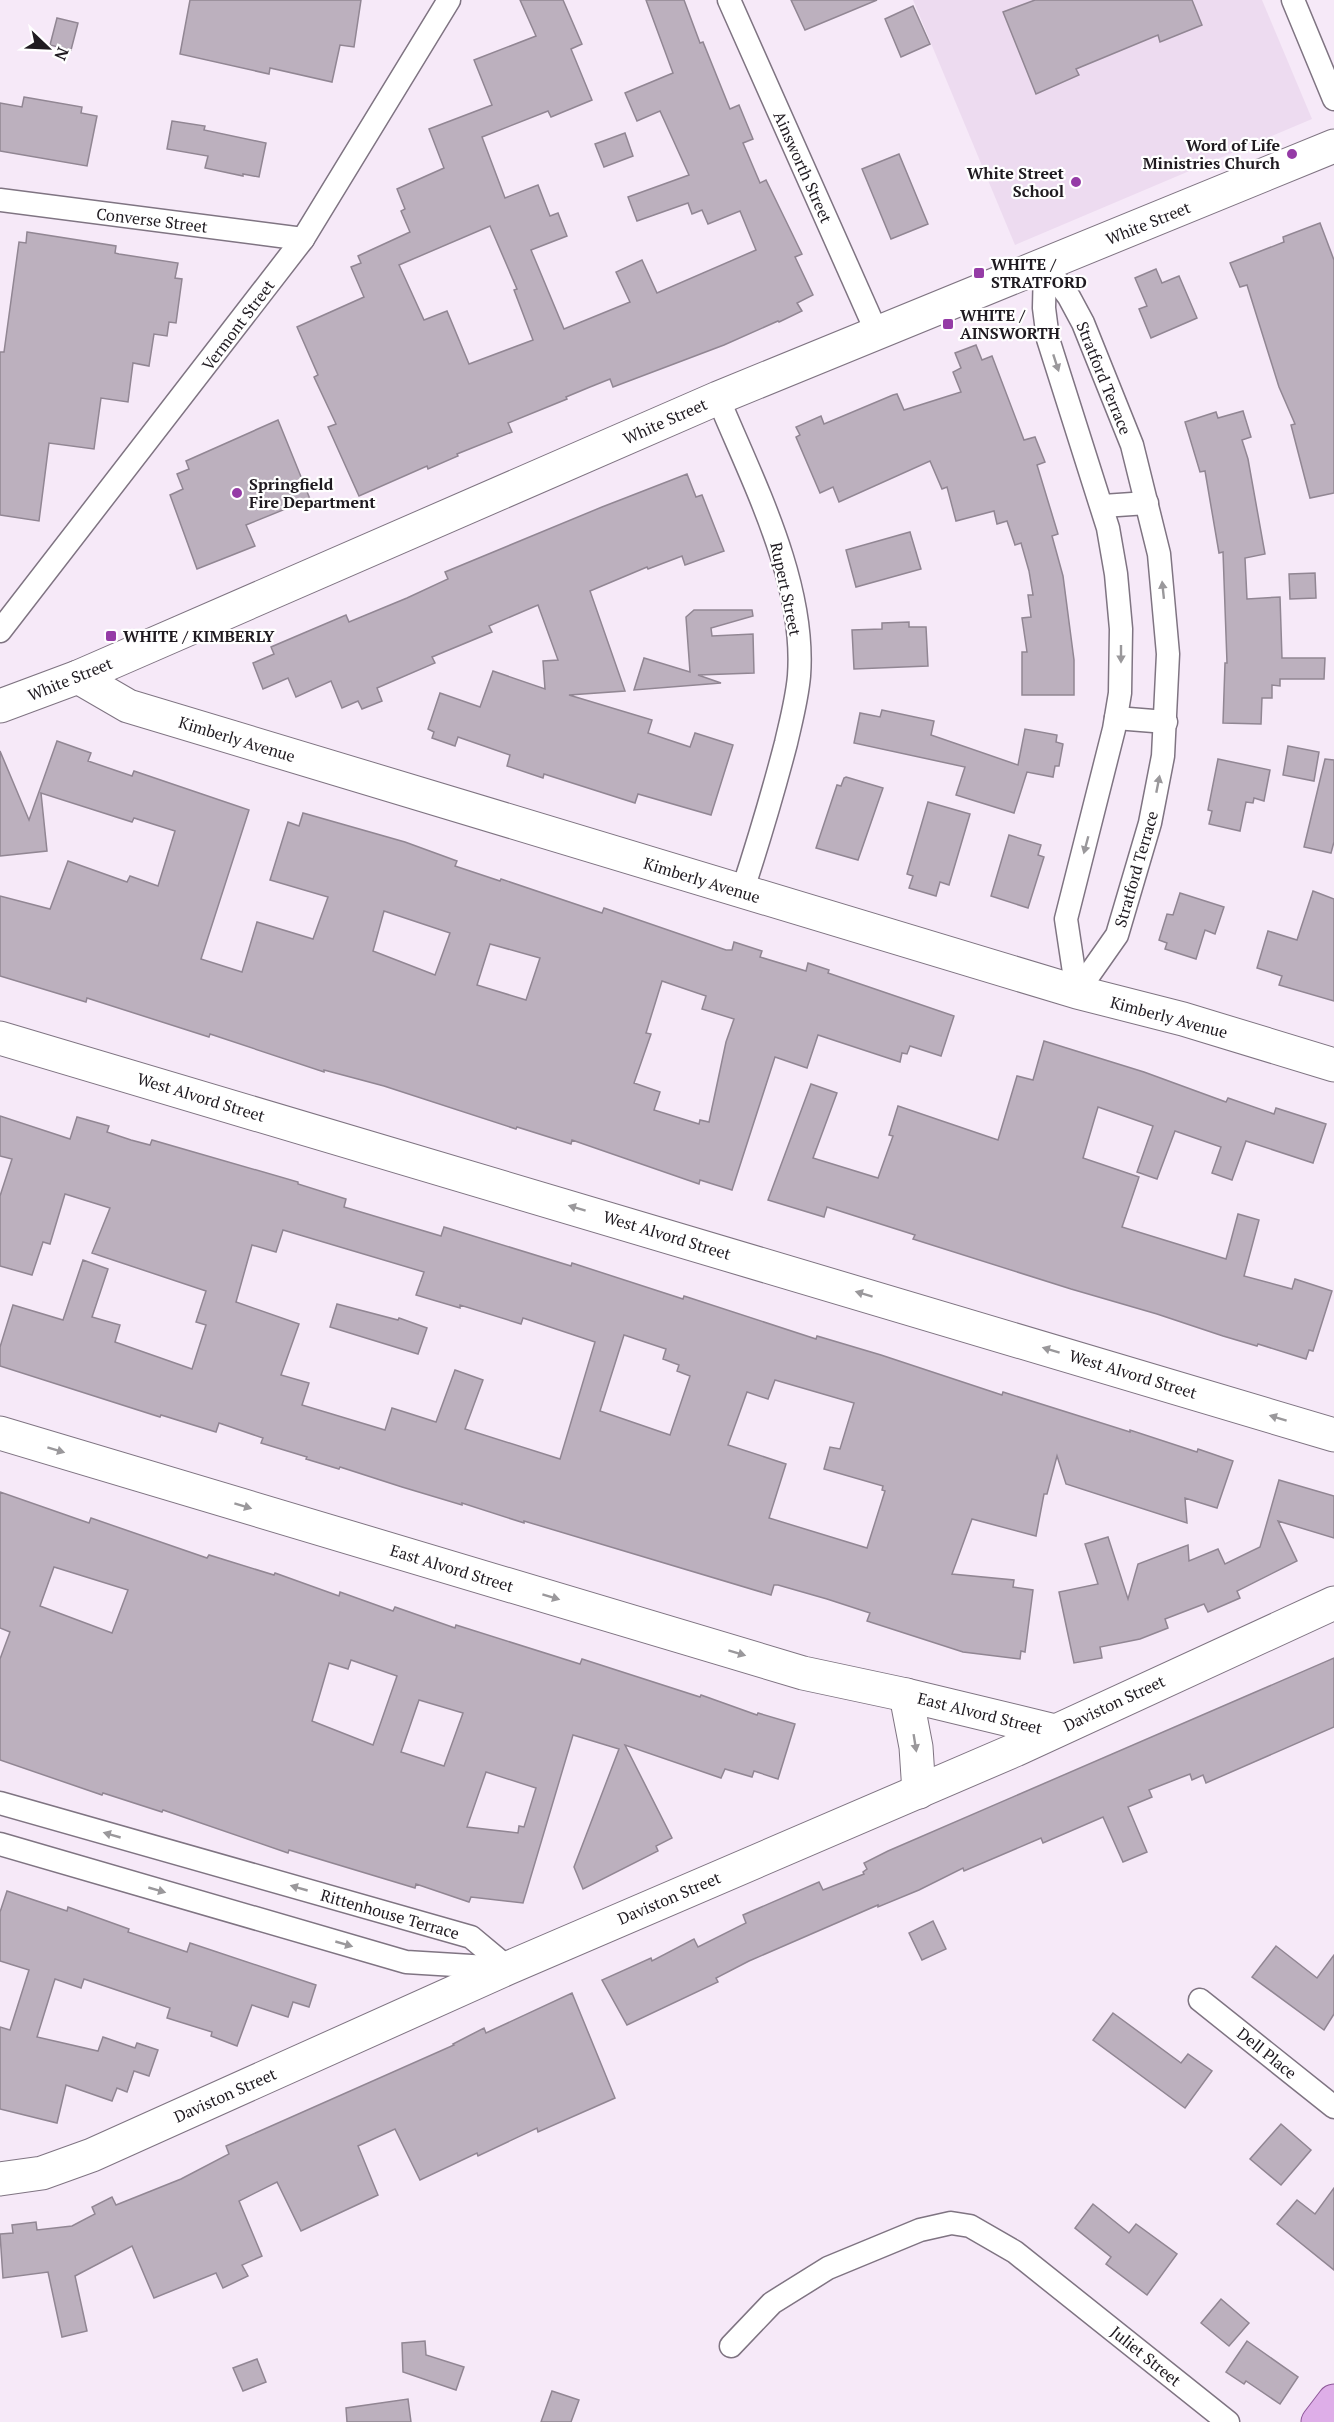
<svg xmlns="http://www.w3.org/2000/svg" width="1334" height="2422" font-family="'PT Serif',serif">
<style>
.built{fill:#eddbf0}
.building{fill:#bcb0be;stroke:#918693;stroke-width:1.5;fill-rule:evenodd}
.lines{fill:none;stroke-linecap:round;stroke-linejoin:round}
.street-casing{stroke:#7f7482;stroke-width:25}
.secondary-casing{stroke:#7f7482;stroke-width:35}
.primary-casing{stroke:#8d5798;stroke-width:35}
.street{stroke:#fff;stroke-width:22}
.secondary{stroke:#fff;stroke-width:33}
.primary{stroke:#deaee8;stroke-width:33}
.oneway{fill:#9a989b}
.poi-dot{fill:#953ba6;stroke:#fff;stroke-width:2}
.labels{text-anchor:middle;stroke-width:4.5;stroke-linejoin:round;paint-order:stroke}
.poi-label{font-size:16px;font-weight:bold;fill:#1f1a20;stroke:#fff;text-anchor:start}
.street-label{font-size:16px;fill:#1f1a20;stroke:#fff}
</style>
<rect width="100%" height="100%" fill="#f6e9f8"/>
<!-- built -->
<polygon class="built" points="913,0 1262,0 1312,119 1015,245"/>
<!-- building -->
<g class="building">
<polygon points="190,0 361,0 354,47 340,45 332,82 270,68 269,74 180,54"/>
<path d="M520 0H563L582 44 571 49 592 100 551 117 548 111 482 137 505 198 538 185 550 216 558 213 567 236 531 250 564 329 630 302 616 272 642 260 657 293 756 250 740 211 708 224 702 210 692 214 688 203 637 221 628 197 689 175 660 111 637 121 625 93 673 73 646 0H684L700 43 703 42 730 109 739 105 753 139 743 143 760 183 766 180 802 254 795 257 813 295 797 303 802 311 779 322 778 321 724 345 613 387 610 379 590 387 566 397 567 399 508 423 512 432 457 454 458 456 428 469 427 466 359 496 328 427 336 424 314 377 318 375 297 327 364 297 351 267 361 263 358 256 410 232 401 211 405 209 397 189 444 168 429 129 492 105 474 60 536 36ZM490 226 517 289 514 290 533 340 469 364 447 311 424 320 399 265Z"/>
<polygon points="791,0 877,0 805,30"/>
<polygon points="1035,0 1192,0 1202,25 1160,42 1158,35 1076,69 1079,75 1036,94 1003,12"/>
<polygon points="913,6 930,44 901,57 885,19"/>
<polygon points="57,18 78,23 71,50 50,45"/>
<polygon points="24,97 82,107 81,113 97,116 87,166 0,151 0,103 22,107"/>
<polygon points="172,121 205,126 204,130 266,143 259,177 243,174 243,176 205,168 208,156 167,149"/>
<polygon points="625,133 633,156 604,167 595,144"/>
<polygon points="899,154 928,224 891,239 862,169"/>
<polygon points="1320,223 1334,260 1334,493 1310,498 1291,425 1295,424 1279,387 1247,285 1240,287 1230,263 1284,242 1283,237"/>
<polygon points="27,232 116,246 115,253 119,254 178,263 175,278 182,279 176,323 169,322 167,336 154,334 149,366 133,363 128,402 101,398 94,449 49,443 39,521 0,515 0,352 4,352 19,242 26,243"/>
<polygon points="1156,269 1162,283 1179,276 1197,318 1151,338 1139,309 1147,306 1135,278"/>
<polygon points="976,345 982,360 992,356 1024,440 1035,437 1045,462 1037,465 1058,534 1052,536 1063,576 1074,660 1074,695 1022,695 1022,652 1027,652 1022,618 1031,617 1028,595 1033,595 1029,571 1021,543 1015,545 1007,521 997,524 994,511 956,521 947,487 942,489 930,461 839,502 833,487 820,493 796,437 800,435 796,427 821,416 824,424 893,395 897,394 904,410 961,392 953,372 961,368 955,353"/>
<polygon points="1243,411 1251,437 1242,440 1248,459 1265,554 1245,558 1247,599 1280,597 1282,658 1325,658 1324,679 1280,679 1280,686 1272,685 1272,698 1262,698 1261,724 1223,723 1225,663 1227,663 1223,552 1219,553 1205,471 1200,472 1185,422 1216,412 1218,418"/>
<polygon points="278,420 310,499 246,525 255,546 197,569 170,495 183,489 177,474 189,469 186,461"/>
<polygon points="687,474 696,497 702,495 724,551 685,565 682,556 648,569 647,567 590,591 625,691 569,695 652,720 648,733 690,747 695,733 733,745 711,815 638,794 635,803 544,774 543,778 507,766 510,755 458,737 455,746 432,738 434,732 428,729 440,693 480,707 493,671 545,689 543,661 558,660 538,605 489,626 492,632 432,657 435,663 377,688 382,701 362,709 358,701 342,708 331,681 296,697 288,678 263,689 253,663 274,654 271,647 346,615 349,622 407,598 448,579 445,572 602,507"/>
<polygon points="910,532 921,569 856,587 846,550"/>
<polygon points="1315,573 1316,598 1290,599 1289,574"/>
<polygon points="694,610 752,610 753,616 711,628 712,636 753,634 754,673 698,675 721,683 634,690 644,658 690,672 686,617"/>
<polygon points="909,622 909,627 926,627 928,666 854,669 852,630 882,629 882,623"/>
<polygon points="882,710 934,721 931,735 1018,765 1025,729 1057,735 1056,742 1063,744 1059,766 1055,766 1053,777 1027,772 1014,813 956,795 965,767 854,743 860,713 880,717"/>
<path d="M57 741 91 753 88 761 132 776 134 771 249 810 201 959 242 972 257 922 313 939 328 897 270 880 288 822 299 826 303 813 405 842 457 861 455 866 500 881 501 879 602 913 604 908 726 950H732L734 942 762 951 760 957 806 971 808 963 829 970 828 973 954 1016 941 1056 910 1046 907 1054 902 1053 900 1062 818 1035 807 1068 775 1057 732 1190 700 1180 699 1184 572 1140 571 1144 517 1127 516 1129 384 1086 324 1070V1072L210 1034 209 1037 87 998 86 1002 0 976V896L50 909 68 861 127 882 130 876 158 886 175 831 134 818 132 822 41 793 47 851 0 856V751L29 820ZM384 911 450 933 435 975 373 951ZM490 944 540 958 526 1000 477 985ZM662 981 706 996 702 1009 734 1019 726 1042 709 1122 700 1120 699 1124 654 1110 660 1092 634 1083 651 1034 646 1033Z"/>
<polygon points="1288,746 1319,752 1314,781 1283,775"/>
<polygon points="1218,759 1270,770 1264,801 1254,798 1253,803 1246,802 1240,831 1209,824 1212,811 1208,810"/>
<polygon points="1325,759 1334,760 1334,842 1331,853 1304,847"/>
<polygon points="846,777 883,788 858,860 816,848 837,785 841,786 844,778"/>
<polygon points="928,802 970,814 949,885 940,882 936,896 909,888 913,876 907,874"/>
<polygon points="1009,835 1041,845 1038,855 1044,857 1028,908 991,896"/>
<polygon points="1313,891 1334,899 1334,1001 1279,985 1282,976 1257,968 1268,931 1297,940"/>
<polygon points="1180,893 1224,907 1215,934 1205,930 1196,959 1165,949 1167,943 1159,940 1167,914 1173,915"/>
<polygon points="1044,1041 1144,1072 1226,1102 1228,1098 1274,1114 1276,1108 1326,1124 1313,1163 1246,1141 1232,1180 1212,1173 1221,1147 1175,1131 1157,1179 1137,1172 1153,1126 1098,1107 1083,1158 1139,1177 1122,1227 1226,1259 1238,1214 1259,1220 1244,1276 1292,1289 1295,1279 1332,1291 1313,1351 1309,1350 1306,1359 1258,1344 1257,1346 1223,1336 1157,1314 1071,1289 913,1239 915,1235 827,1207 824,1217 768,1200 811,1084 837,1093 813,1158 878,1178 893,1136 889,1135 898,1106 998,1140 1017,1076 1033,1080"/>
<path d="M0 1116 70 1139 77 1117 109 1126 107 1132 131 1140 150 1145 152 1140 298 1182V1184L346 1199 344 1207 441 1236 444 1227 571 1266 572 1263 683 1299 684 1296 816 1339 817 1336 881 1355 1002 1395 1003 1392 1130 1432V1430L1197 1452 1198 1449 1233 1461 1217 1508 1185 1498 1187 1523 1066 1484 1057 1456 1047 1494H1044L1036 1536 972 1519 952 1574 1014 1580 1013 1587 1033 1590 1025 1652 1021 1651 1020 1659 963 1652 867 1621 870 1613 827 1599 778 1585H774L771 1595 524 1521V1523L462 1503V1505L402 1487 340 1467 339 1469 306 1459 307 1457 261 1443 263 1438 219 1423 216 1432 161 1415 160 1417 0 1366V1347L13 1305 63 1320 83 1260 108 1269 92 1317 120 1325 115 1342 192 1369 206 1325 196 1322 206 1291 92 1253 110 1208 65 1194 50 1244 43 1242 32 1275 0 1266V1196L12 1159 0 1156ZM283 1230 424 1272 416 1295 460 1308V1305L521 1324 523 1318 595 1342 560 1459 465 1429 483 1380 455 1370 436 1422 392 1408 385 1430 302 1405 309 1383 281 1375 299 1324 236 1302 252 1245 276 1252ZM624 1335 666 1349 663 1359 679 1365 677 1371 690 1376 670 1435 600 1411ZM775 1380 854 1403 840 1449 830 1447 824 1469 883 1486 882 1490 885 1491 867 1548 769 1518 786 1464 728 1445 747 1392 768 1399Z"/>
<polygon points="337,1304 398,1320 399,1318 427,1328 418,1354 330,1327"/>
<polygon points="1279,1480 1334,1496 1334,1538 1278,1521 1297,1561 1237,1591 1240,1598 1208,1612 1204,1604 1165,1619 1168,1628 1140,1639 1100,1647 1102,1658 1074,1663 1059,1592 1098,1584 1085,1544 1108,1537 1128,1599 1138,1564 1188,1545 1189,1561 1218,1549 1225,1564 1260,1547"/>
<path d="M0 1492 89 1523 91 1518 207 1558 209 1555 274 1575 275 1573 339 1596 340 1592 393 1611 395 1607 455 1628 456 1625 580 1664 582 1659 700 1697 701 1695 757 1715 758 1713 795 1724 778 1779 754 1771 752 1777 725 1769 721 1778 625 1745 672 1838 656 1846 658 1851 583 1889 574 1867 619 1749 573 1735 523 1903 471 1897 469 1902 416 1884 415 1888 289 1850 288 1853 163 1810 162 1812 103 1793 102 1795 0 1760V1659L10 1632 0 1628ZM54 1567 128 1590 112 1633 40 1606ZM351 1660 397 1676 373 1745 312 1721 329 1663 348 1669ZM419 1700 463 1713 444 1766 401 1752ZM486 1772 536 1788 524 1827 519 1826 518 1833 467 1827Z"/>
<polygon points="1334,1658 1334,1727 1206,1783 1203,1775 1192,1780 1190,1774 1149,1790 1152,1797 1128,1807 1147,1852 1123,1862 1103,1817 1043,1843 1041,1838 964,1871 963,1868 919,1890 878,1907 878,1905 749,1961 716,1978 718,1982 627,2025 602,1980 651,1958 652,1961 694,1939 698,1947 746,1923 743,1915 819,1882 823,1890 864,1874 863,1872 867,1869 864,1863 888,1851"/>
<polygon points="7,1891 67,1911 68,1907 129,1929 128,1932 187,1952 190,1943 316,1985 309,2007 293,2002 288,2017 252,2005 237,2046 211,2036 212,2032 167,2018 170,2008 84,1979 81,1988 55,1979 37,2037 98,2051 103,2037 135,2048 137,2043 158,2050 149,2076 134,2071 127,2092 117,2088 112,2101 66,2085 57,2123 0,2109 0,2027 10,2030 29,1970 0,1961 0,1912"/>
<polygon points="933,1921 946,1949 922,1960 909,1933"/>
<polygon points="1276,1946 1317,1978 1334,1955 1334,2014 1324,2030 1252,1977"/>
<polygon points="572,1993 615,2098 538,2132 537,2128 478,2156 477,2153 420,2180 395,2129 358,2146 378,2195 301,2231 277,2182 239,2201 262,2256 242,2265 248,2276 223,2288 216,2273 154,2298 132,2246 75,2276 87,2331 62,2337 48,2272 3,2278 0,2234 13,2233 12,2225 36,2222 37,2230 72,2226 95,2214 92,2207 112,2197 116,2205 181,2179 229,2154 226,2146 454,2045 453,2044 484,2028 486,2033"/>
<polygon points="1113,2013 1181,2063 1188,2054 1212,2071 1185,2108 1093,2040"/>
<polygon points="1281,2124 1311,2150 1281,2185 1250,2159"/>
<polygon points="1334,2188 1334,2270 1277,2224 1297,2200 1315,2214"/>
<polygon points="1093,2204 1129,2233 1136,2224 1177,2254 1147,2295 1106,2264 1111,2257 1075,2228"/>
<polygon points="1221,2299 1249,2323 1229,2346 1201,2323"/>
<polygon points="425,2341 426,2355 464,2367 456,2390 403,2372 402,2343"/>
<polygon points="1247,2341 1298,2377 1280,2404 1246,2381 1244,2384 1226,2372"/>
<polygon points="257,2359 266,2382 243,2391 233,2368"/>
<polygon points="552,2391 579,2400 571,2422 541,2422"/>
<polygon points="408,2399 411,2422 347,2422 346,2408"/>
</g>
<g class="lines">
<!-- street casing -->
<g class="street-casing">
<g id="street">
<polyline points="729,0 877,333"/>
<polyline points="1293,0 1334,99"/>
<polyline points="0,200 303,239"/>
<polyline points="1045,265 1069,297 1083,323 1132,445 1159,554 1168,654 1163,756 1150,823 1117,935 1077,992"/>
<polyline points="1045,265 1044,308 1048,339 1108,528 1116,574 1121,629 1120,693 1114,729 1066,919 1077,992"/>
<path d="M718 398C753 482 806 583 799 676 797 699 791 721 786 743 773 793 758 843 742 892"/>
<polyline points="1103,506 1147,503"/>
<polyline points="0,631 303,239 449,0"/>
<polyline points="1116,718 1166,722"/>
<polyline points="0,1803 471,1937 508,1968"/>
<polyline points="0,1844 406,1962 504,1968"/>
<polyline points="1200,2000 1334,2107"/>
<polyline points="731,2346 772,2303 828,2268 920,2230 951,2223 970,2226 1015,2252 1228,2422"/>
</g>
</g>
<!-- secondary casing -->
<g class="secondary-casing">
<g id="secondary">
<polyline points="78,677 128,706 1077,992 1183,1019 1334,1065"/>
<polyline points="0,706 78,677 718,398 1334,146"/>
<polyline points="0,1038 1334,1435"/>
<polyline points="0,1433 803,1673 906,1695 1055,1731"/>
<polyline points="906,1695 916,1747 919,1792"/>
<polyline points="0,2179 42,2173 92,2155 508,1968 1015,1750 1334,1603"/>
</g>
</g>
<!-- primary casing -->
<g class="primary-casing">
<polyline id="primary" points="1318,2422 1334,2401"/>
</g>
<!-- street -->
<use href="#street" class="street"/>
<!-- secondary -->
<use href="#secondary" class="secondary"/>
<!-- primary -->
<use href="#primary" class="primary"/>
</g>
<!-- one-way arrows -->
<defs><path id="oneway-solid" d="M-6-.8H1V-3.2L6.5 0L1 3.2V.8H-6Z" transform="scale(1.5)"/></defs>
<g class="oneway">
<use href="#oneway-solid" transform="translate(1056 363) rotate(72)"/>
<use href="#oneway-solid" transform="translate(1163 590) rotate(-96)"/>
<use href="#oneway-solid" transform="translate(1121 654) rotate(90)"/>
<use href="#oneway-solid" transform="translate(1158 784) rotate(-79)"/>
<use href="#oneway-solid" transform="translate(1086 845) rotate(105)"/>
<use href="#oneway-solid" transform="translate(577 1208) rotate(-163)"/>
<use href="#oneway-solid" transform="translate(864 1294) rotate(-163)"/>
<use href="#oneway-solid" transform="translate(1051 1350) rotate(-163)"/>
<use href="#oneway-solid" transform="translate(1278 1418) rotate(-163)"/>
<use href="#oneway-solid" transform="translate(56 1450) rotate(17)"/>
<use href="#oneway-solid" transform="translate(243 1506) rotate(17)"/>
<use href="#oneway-solid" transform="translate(551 1597) rotate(17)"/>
<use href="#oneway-solid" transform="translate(737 1653) rotate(17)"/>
<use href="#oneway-solid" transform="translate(915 1743) rotate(81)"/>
<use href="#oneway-solid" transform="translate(112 1835) rotate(-164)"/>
<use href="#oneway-solid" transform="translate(299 1888) rotate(-164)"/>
<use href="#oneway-solid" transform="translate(157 1890) rotate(16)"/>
<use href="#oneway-solid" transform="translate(344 1944) rotate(16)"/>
</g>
<!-- markers -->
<g class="poi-dot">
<circle cx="1292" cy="154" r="6"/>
<circle cx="1076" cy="182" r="6"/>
<rect x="973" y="267" width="12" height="12" rx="3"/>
<rect x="942" y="318" width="12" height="12" rx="3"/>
<circle cx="237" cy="493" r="6"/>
<rect x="105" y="630" width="12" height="12" rx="3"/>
</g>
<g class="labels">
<!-- poi labels -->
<g class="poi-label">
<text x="1280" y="151" text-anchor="end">Word of Life<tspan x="1280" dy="18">Ministries Church</tspan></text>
<text x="1064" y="179" text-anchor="end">White Street<tspan x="1064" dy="18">School</tspan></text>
<text x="991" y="270">WHITE /<tspan x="991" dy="18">STRATFORD</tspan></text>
<text x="960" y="321">WHITE /<tspan x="960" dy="18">AINSWORTH</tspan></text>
<text x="249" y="490">Springfield<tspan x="249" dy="18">Fire Department</tspan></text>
<text x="123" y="642">WHITE / KIMBERLY</text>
</g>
<!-- street labels -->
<g class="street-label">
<text transform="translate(803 167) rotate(66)" y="6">Ainsworth Street</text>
<text transform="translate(152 220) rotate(7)" y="6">Converse Street</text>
<text transform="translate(1148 223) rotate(-22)" y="6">White Street</text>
<text transform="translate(238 325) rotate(-53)" y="6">Vermont Street</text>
<text transform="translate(1104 378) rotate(68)" y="6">Stratford Terrace</text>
<text transform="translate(665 421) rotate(-24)" y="6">White Street</text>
<text transform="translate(786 589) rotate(78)" y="6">Rupert Street</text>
<text transform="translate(70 679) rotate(-22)" y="6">White Street</text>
<text transform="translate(237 739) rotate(17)" y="6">Kimberly Avenue</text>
<text transform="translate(1136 869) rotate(-74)" y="6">Stratford Terrace</text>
<text transform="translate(702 880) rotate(17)" y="6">Kimberly Avenue</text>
<text transform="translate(1169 1017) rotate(15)" y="6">Kimberly Avenue</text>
<text transform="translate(201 1097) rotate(17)" y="6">West Alvord Street</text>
<text transform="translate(667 1235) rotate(17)" y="6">West Alvord Street</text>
<text transform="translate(1133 1374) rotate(17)" y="6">West Alvord Street</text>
<text transform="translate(452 1568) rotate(17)" y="6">East Alvord Street</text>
<text transform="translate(1114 1703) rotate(-25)" y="6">Daviston Street</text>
<text transform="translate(980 1713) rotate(14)" y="6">East Alvord Street</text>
<text transform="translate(669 1898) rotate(-23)" y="6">Daviston Street</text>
<text transform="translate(390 1914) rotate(16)" y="6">Rittenhouse Terrace</text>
<text transform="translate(1267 2053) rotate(39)" y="6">Dell Place</text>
<text transform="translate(225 2095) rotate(-24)" y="6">Daviston Street</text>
<text transform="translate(1146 2356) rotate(39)" y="6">Juliet Street</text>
</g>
</g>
<!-- north arrow -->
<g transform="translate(48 48) rotate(113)" stroke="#ffffff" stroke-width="4.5" paint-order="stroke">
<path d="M0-4.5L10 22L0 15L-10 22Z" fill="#1f1a20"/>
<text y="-9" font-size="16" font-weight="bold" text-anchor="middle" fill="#1f1a20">N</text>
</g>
</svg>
